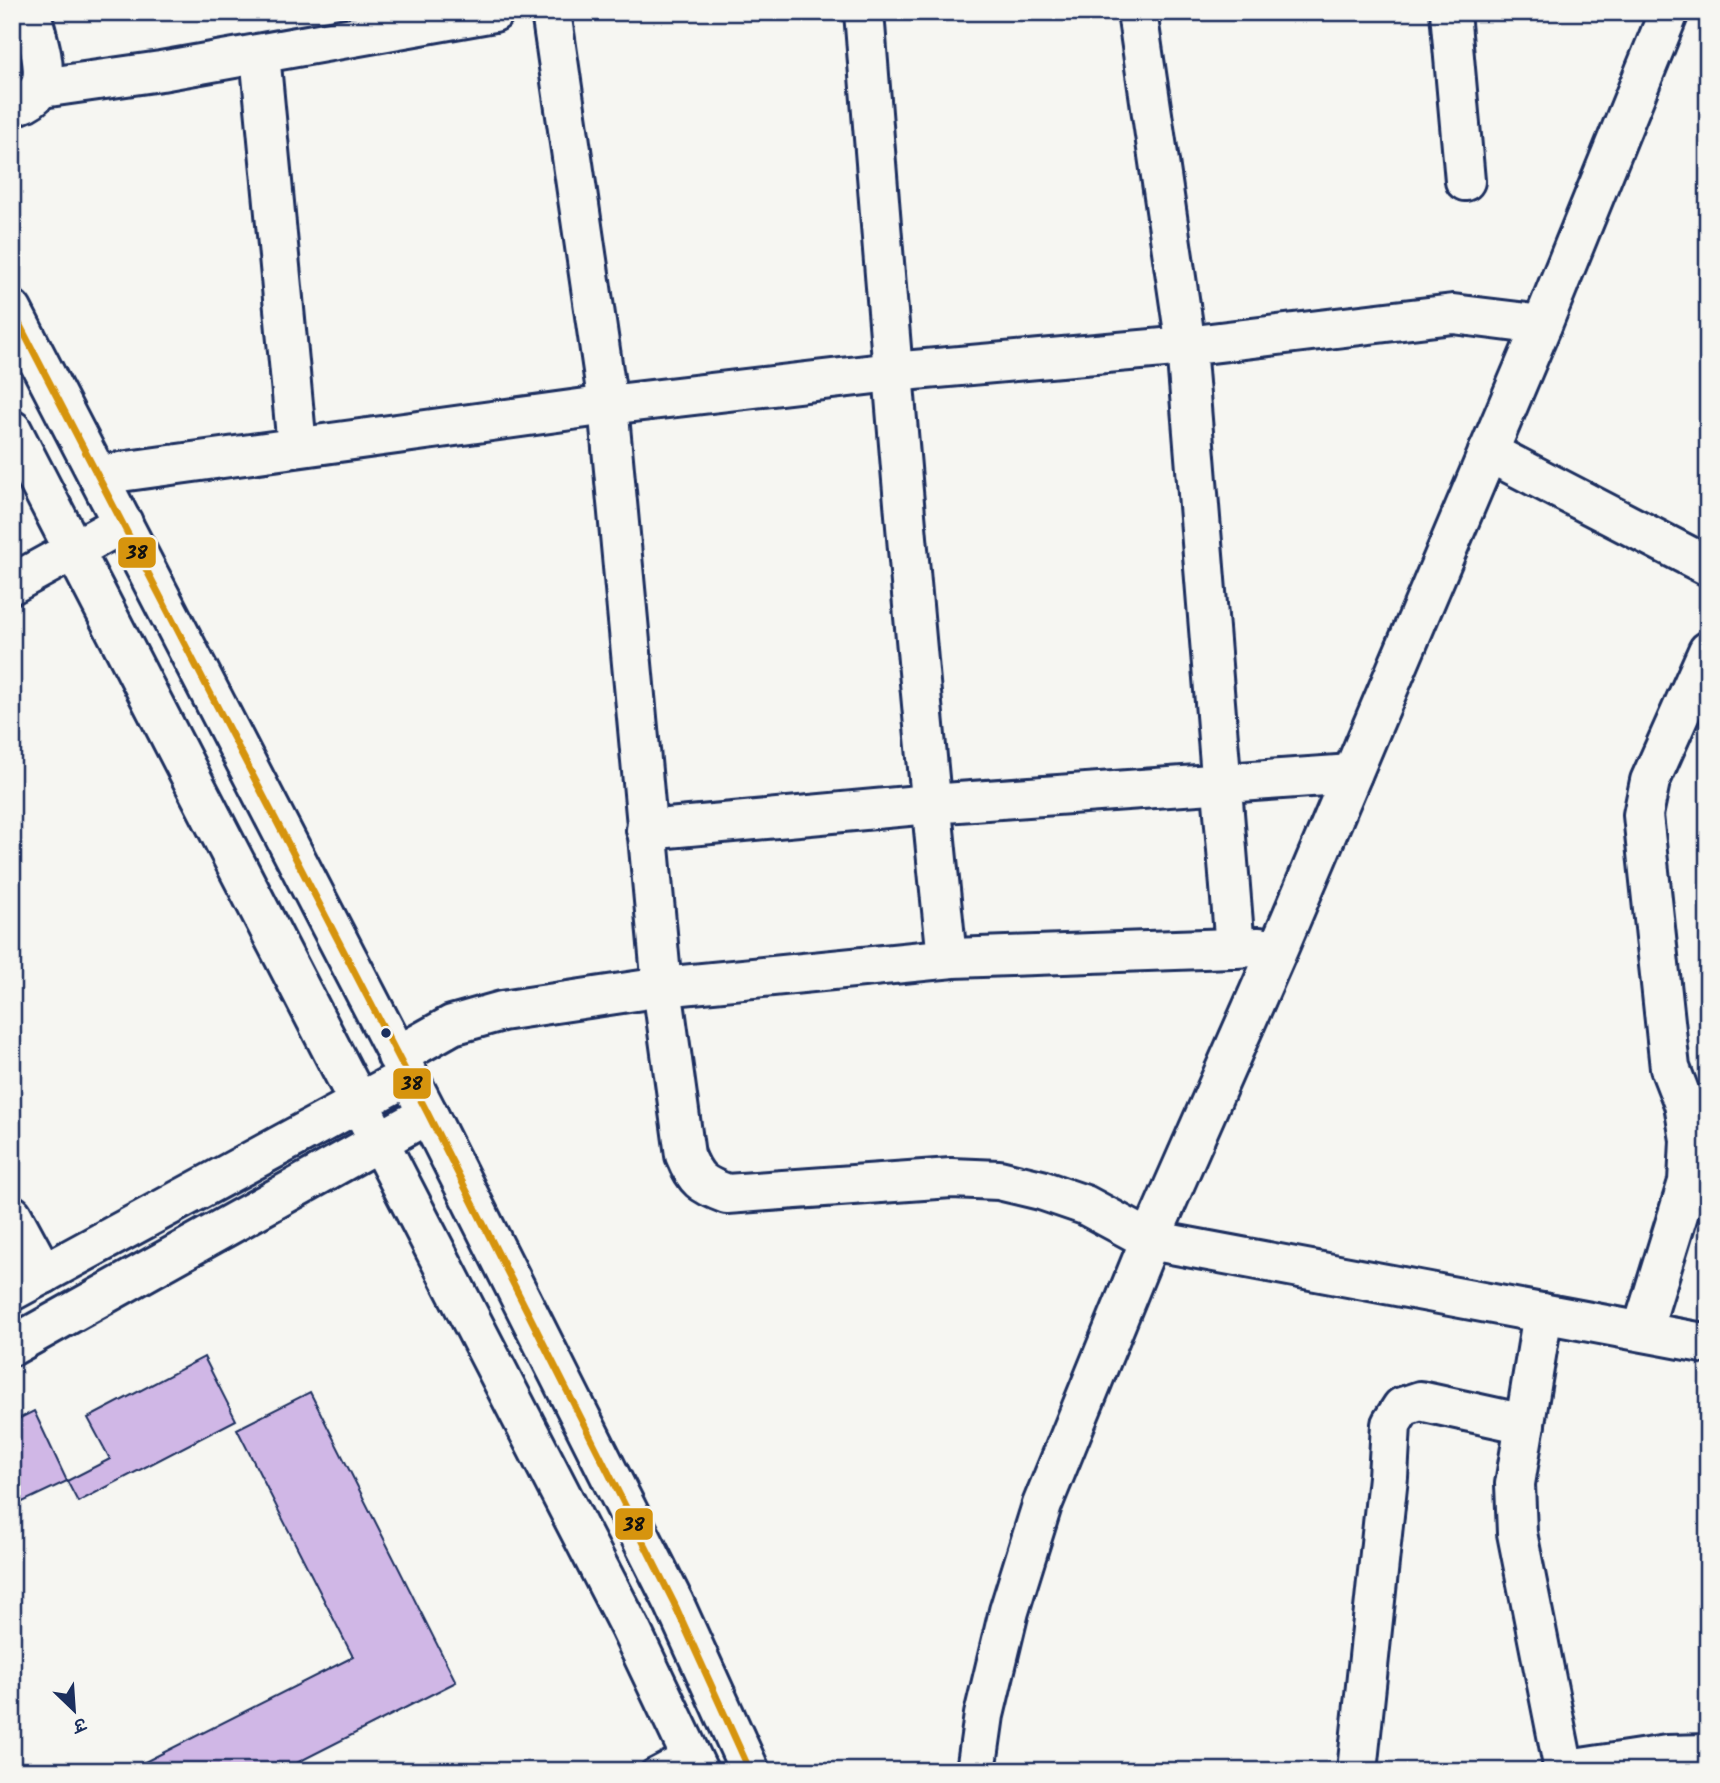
<svg xmlns="http://www.w3.org/2000/svg" width="1720" height="1783" font-family="Kalam,'Playpen Sans Deva',sans-serif">
<style>
.building{fill:#d0b7e6;stroke:#1b2f5e;stroke-width:2}
.lines{fill:none;stroke-linecap:round;stroke-linejoin:round}
.lane-casing{stroke:#1b2f5e;stroke-width:26}
.street-casing{stroke:#1b2f5e;stroke-width:44}
.secondary-casing{stroke:#1b2f5e;stroke-width:44}
.primary-casing{stroke:#1b2f5e;stroke-width:44}
.lane{stroke:#f6f6f2;stroke-width:21}
.street{stroke:#f6f6f2;stroke-width:38}
.secondary{stroke:#f6f6f2;stroke-width:38}
.primary{stroke:#f6f6f2;stroke-width:38}
.bus-1-casing{stroke:#f6f6f2;stroke-width:12}
.bus-1{stroke:#d6940e;stroke-width:7}
.bus-dot{fill:#1b2f5e;stroke:#f6f6f2;stroke-width:2.5}
.line-badge{stroke:#f6f6f2;stroke-width:2.5}
.pale-badge-label{font-size:19px;text-anchor:middle;font-weight:bold;fill:#111}
</style>
<rect width="100%" height="100%" fill="#f6f6f2"/>
<filter id="ink" filterUnits="userSpaceOnUse"><feTurbulence type="fractalNoise" baseFrequency=".0143" numOctaves="2"/><feDisplacementMap in="SourceGraphic" scale="14" xChannelSelector="R" yChannelSelector="G"/><feConvolveMatrix kernelMatrix="1 2 1 2 8 2 1 2 1" color-interpolation-filters="sRGB"/></filter>
<g filter="url(#ink)">
<!-- building -->
<g class="building">
<polygon points="204,1357 236,1420 78,1502 67,1481 110,1459 88,1418"/>
<polygon points="310,1392 456,1682 281,1771 127,1771 353,1657 237,1429"/>
<polygon points="34,1411 67,1481 12,1507 12,1422"/>
</g>
<g class="lines">
<!-- lane casing -->
<g class="lane-casing">
<polyline id="lane" points="651,1771 689,1751"/>
</g>
<!-- street casing -->
<g class="street-casing">
<g id="street">
<path d="M551 12 608 405 662 987 685 1155C695 1180 702 1185 727 1194L951 1178 999 1180 1041 1190 1085 1205 1150 1240 1708 1344"/>
<path d="M864 12C889 328 914 643 947 958"/>
<polyline points="1137,12 1186,346 1235,948"/>
<polyline points="1450,12 1465,181"/>
<polyline points="260,54 297,447"/>
<polyline points="42,88 161,71 494,12"/>
<path d="M12 106C62 95 38 48 31 12"/>
<polyline points="1488,452 1708,566"/>
<polyline points="98,475 608,405 892,372 1186,346 1453,314 1542,325"/>
<polyline points="12,584 123,523"/>
<polyline points="646,830 930,804 1352,774"/>
<polyline points="397,1056 452,1025 502,1011 662,987 953,958 1259,947"/>
<polyline points="12,1215 44,1274"/>
<polyline points="1543,1313 1515,1484 1517,1533 1564,1770"/>
<polyline points="1642,1331 1688,1182 1690,1140 1684,1104 1670,1068 1643,815 1650,781 1708,651"/>
<polyline points="1357,1771 1388,1477 1391,1424 1402,1407 1420,1401 1525,1424"/>
<polyline points="1561,1771 1667,1755 1708,1754"/>
</g>
</g>
<!-- secondary casing -->
<g class="secondary-casing">
<g id="secondary">
<polyline points="12,1291 408,1076"/>
<polyline points="12,1346 428,1114"/>
<polyline points="976,1771 984,1715 1009,1611 1042,1505 1150,1240 1279,947 1542,325 1669,12"/>
</g>
</g>
<!-- primary casing -->
<g class="primary-casing">
<g id="primary">
<polyline points="12,310 428,1114 674,1603 750,1771"/>
<polyline points="12,430 630,1628 698,1771"/>
</g>
</g>
<!-- lane -->
<use href="#lane" class="lane"/>
<!-- street -->
<use href="#street" class="street"/>
<!-- secondary -->
<use href="#secondary" class="secondary"/>
<!-- primary -->
<use href="#primary" class="primary"/>
<!-- bus-1 casing -->
<g class="bus-1-casing">
<polyline id="bus-1" points="12,310 428,1114 674,1603 750,1771"/>
</g>
<!-- bus-1 -->
<use href="#bus-1" class="bus-1"/>
</g>
</g>
<!-- markers -->
<circle class="bus-dot" cx="386" cy="1033" r="6"/>
<g class="line-badge">
<rect x="117" y="536" width="40" height="33" rx="7" fill="#d6940e"/>
<rect x="392" y="1067" width="40" height="33" rx="7" fill="#d6940e"/>
<rect x="614" y="1507" width="40" height="34" rx="7" fill="#d6940e"/>
</g>
<g class="pale-badge-label">
<text x="137" y="559">38</text>
<text x="412" y="1090">38</text>
<text x="634" y="1531">38</text>
</g>
<!-- margin -->
<rect width="1720" height="1783" fill="none" stroke="#f6f6f2" stroke-width="42"/>
<rect x="21" y="21" width="1678" height="1741" fill="none" stroke="#1b2f5e" stroke-width="2.5" filter="url(#ink)"/>
<!-- north arrow -->
<g transform="translate(74 1710) rotate(155)" stroke="#f6f6f2" stroke-width="5" paint-order="stroke">
<path d="M0-5L12 26L0 18L-12 26Z" fill="#1b2f5e"/>
<text y="-10" font-size="19" font-weight="bold" text-anchor="middle" fill="#1b2f5e">उ</text>
</g>
</svg>
